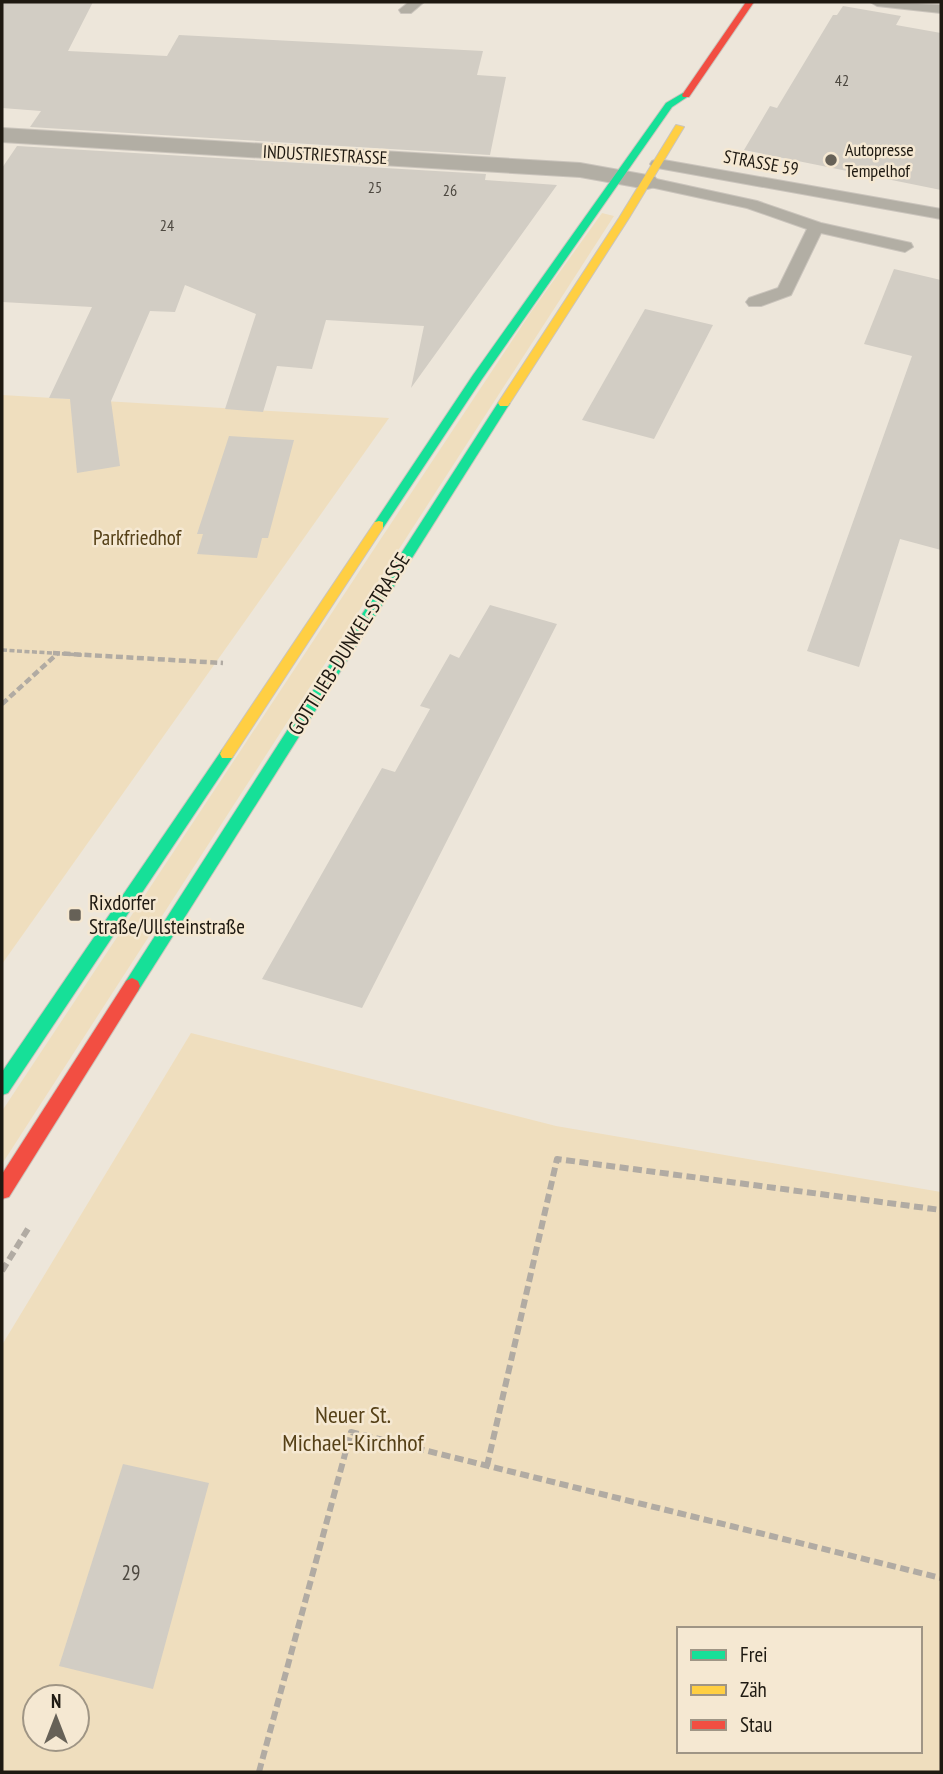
<svg xmlns="http://www.w3.org/2000/svg" width="943" height="1774" font-family="'PT Sans Narrow',sans-serif">
<style>
.green{fill:#efdebe;fill-rule:evenodd}
.building{fill:#d2cdc4}
.lines{fill:none;stroke-linecap:round;stroke-linejoin:round}
.lane-casing{stroke:#cac4bc;stroke-width:2}
.street-casing{stroke:#cac4bc;stroke-width:2}
.fast-casing{stroke:#cac4bc;stroke-width:2}
.slow-casing{stroke:#cac4bc;stroke-width:2}
.jam-casing{stroke:#cac4bc;stroke-width:2}
.path-far2{stroke:#b1aba3;stroke-width:3.5;stroke-dasharray:5 2.5;stroke-linecap:butt}
.path-far1{stroke:#b1aba3;stroke-width:4.5;stroke-dasharray:7 3.5;stroke-linecap:butt}
.path{stroke:#b1aba3;stroke-width:6;stroke-dasharray:9 4.5;stroke-linecap:butt}
.lane{fill:#b2aea4;fill-rule:evenodd}
.street{fill:#b2aea4;fill-rule:evenodd}
.fast{fill:#16e098;fill-rule:evenodd}
.slow{fill:#ffcf43;fill-rule:evenodd}
.jam{fill:#f24e42;fill-rule:evenodd}
.poi-dot{fill:#666157;stroke:#f5e8d2;stroke-width:2.5}
.labels{text-anchor:middle;stroke-width:5;stroke-linejoin:round;paint-order:stroke}
.far-number-label{font-size:16px;fill:#4d4840}
.far-poi-label{font-size:18px;fill:#1e1911;stroke:#f5e8d2;text-anchor:start}
.far-street-label{font-size:18px;fill:#1e1911;stroke:#f5e8d2}
.park-label{font-size:21px;fill:#554017;stroke:#f5e8d2}
.street-label{font-size:21px;fill:#1e1911;stroke:#f5e8d2}
.poi-label{font-size:21px;fill:#1e1911;stroke:#f5e8d2;text-anchor:start}
.near-number-label{font-size:21px;fill:#4d4840}
.near-park-label{font-size:24px;fill:#554017;stroke:#f5e8d2}
</style>
<rect width="100%" height="100%" fill="#ede6da"/>
<!-- green -->
<g class="green">
<polygon points="602,213 614,216 2,1164 2,1111 531,312"/>
<polygon points="2,395 389,418 2,964"/>
<path d="M191 1033 556 1126 941 1192V1772H2V1345ZM679 1629H920V1751H679ZM35 1697H77V1739H35Z"/>
</g>
<!-- building -->
<g class="building">
<polygon points="2,2 93,2 68,51 167,56 179,35 483,51 477,75 506,77 490,155 30,127 41,111 2,108"/>
<polygon points="843,6 901,16 896,25 941,33 941,190 744,150 770,106 777,108 833,15 837,15"/>
<polygon points="17,146 486,174 485,180 557,185 411,388 424,326 326,320 312,369 277,366 263,412 225,409 256,314 185,285 175,312 150,311 111,401 120,466 77,473 70,399 49,398 92,307 2,302 2,168"/>
<polygon points="894,269 941,280 941,550 900,539 859,667 807,651 912,356 864,344"/>
<polygon points="645,309 713,325 654,439 582,420"/>
<polygon points="229,436 294,440 268,538 262,538 257,558 197,554 203,534 197,534"/>
<polygon points="490,605 557,624 362,1008 262,979 382,768 395,772 430,709 420,706 450,654 459,658"/>
<polygon points="123,1464 209,1483 153,1689 59,1666"/>
</g>
<g class="lines">
<!-- lane casing -->
<g class="lane-casing">
<g id="lane">
<polygon points="409,2 424,2 411,13 401,13 399,10"/>
<polygon points="870,2 941,5 941,13 877,6"/>
<polygon points="658,159 941,209 941,219 652,167 650,164 652,161"/>
<polygon points="647,177 757,201 821,223 911,243 913,247 905,252 821,233 791,295 761,306 749,306 746,302 749,298 778,288 807,229 747,208 641,185 639,182 641,179"/>
</g>
</g>
<!-- street casing -->
<g class="street-casing">
<polygon id="street" points="2,128 580,163 647,175 655,177 659,182 655,187 647,189 580,177 2,142"/>
</g>
<!-- fast casing -->
<g class="fast-casing">
<g id="fast">
<polygon points="683,93 690,95 672,107 482,379 383,528 375,528 375,522 473,375 666,103"/>
<polygon points="504,399 510,403 138,991 132,994 126,991 124,986 126,981 498,403"/>
<polygon points="227,748 234,754 232,758 8,1093 2,1095 2,1072 222,750"/>
</g>
</g>
<!-- slow casing -->
<g class="slow-casing">
<g id="slow">
<polygon points="676,125 684,127 629,218 508,406 500,406 498,403 619,218"/>
<polygon points="379,521 383,522 383,528 232,758 222,758 220,754 222,750 375,522"/>
</g>
</g>
<!-- jam casing -->
<g class="jam-casing">
<g id="jam">
<polygon points="746,2 754,2 689,97 683,97 682,95"/>
<polygon points="132,978 138,981 140,986 138,991 9,1197 2,1199 2,1174 126,981"/>
</g>
</g>
<!-- path-far2 -->
<polyline class="path-far2" points="2,650 83,655"/>
<!-- path-far1 -->
<g class="path-far1">
<polyline points="53,653 223,663"/>
<polyline points="2,704 57,654"/>
</g>
<!-- path -->
<g class="path">
<polyline points="2,1271 29,1227"/>
<polyline points="487,1466 557,1159 941,1210"/>
<polyline points="259,1772 351,1432 941,1578"/>
</g>
<!-- lane -->
<use href="#lane" class="lane"/>
<!-- street -->
<use href="#street" class="street"/>
<!-- fast -->
<use href="#fast" class="fast"/>
<!-- slow -->
<use href="#slow" class="slow"/>
<!-- jam -->
<use href="#jam" class="jam"/>
</g>
<!-- markers -->
<g class="poi-dot">
<circle cx="831" cy="160" r="7"/>
<rect x="68" y="908" width="14" height="14" rx="3.5"/>
</g>
<g class="labels">
<!-- far-number labels -->
<g class="far-number-label">
<text x="842" y="86">42</text>
<text x="375" y="193">25</text>
<text x="450" y="196">26</text>
<text x="167" y="231">24</text>
</g>
<!-- far-poi labels -->
<g class="far-poi-label">
<text x="845" y="156">Autopresse<tspan x="845" dy="21">Tempelhof</tspan></text>
</g>
<!-- far-street labels -->
<g class="far-street-label">
<text transform="translate(325 155) rotate(3)" y="6">INDUSTRIESTRASSE</text>
<text transform="translate(761 163) rotate(10)" y="6">STRASSE 59</text>
</g>
<!-- park labels -->
<g class="park-label">
<text x="137" y="545">Parkfriedhof</text>
</g>
<!-- street labels -->
<g class="street-label">
<text transform="translate(349 644) rotate(-58)" y="7">GOTTLIEB-DUNKEL-STRASSE</text>
</g>
<!-- poi labels -->
<g class="poi-label">
<text x="89" y="910">Rixdorfer<tspan x="89" dy="24">Straße/Ullsteinstraße</tspan></text>
</g>
<!-- near-number labels -->
<g class="near-number-label">
<text x="131" y="1580">29</text>
</g>
<!-- near-park labels -->
<g class="near-park-label">
<text x="353" y="1423">Neuer St.<tspan x="353" dy="28">Michael-Kirchhof</tspan></text>
</g>
</g>
<!-- border -->
<rect width="943" height="1774" fill="none" stroke="#1e1911" stroke-width="7"/>
<!-- legend -->
<rect x="677" y="1627" width="245" height="126" fill="#f5e8d2" stroke="#9f9585" stroke-width="2"/>
<rect x="691" y="1650" width="35" height="10" fill="#16e098" stroke="#9f9585" stroke-width="2"/>
<text x="740" y="1662" font-size="21" fill="#1e1911">Frei</text>
<rect x="691" y="1685" width="35" height="10" fill="#ffcf43" stroke="#9f9585" stroke-width="2"/>
<text x="740" y="1697" font-size="21" fill="#1e1911">Zäh</text>
<rect x="691" y="1720" width="35" height="10" fill="#f24e42" stroke="#9f9585" stroke-width="2"/>
<text x="740" y="1732" font-size="21" fill="#1e1911">Stau</text>
<!-- north arrow -->
<g transform="translate(56 1718)"><circle r="33" fill="#f5e8d2" stroke="#9f9585" stroke-width="2"/>
<path d="M0-5L12 26L0 18L-12 26Z" fill="#666157"/>
<text y="-10" font-size="19" font-weight="bold" text-anchor="middle" fill="#1e1911">N</text>
</g>
</svg>
